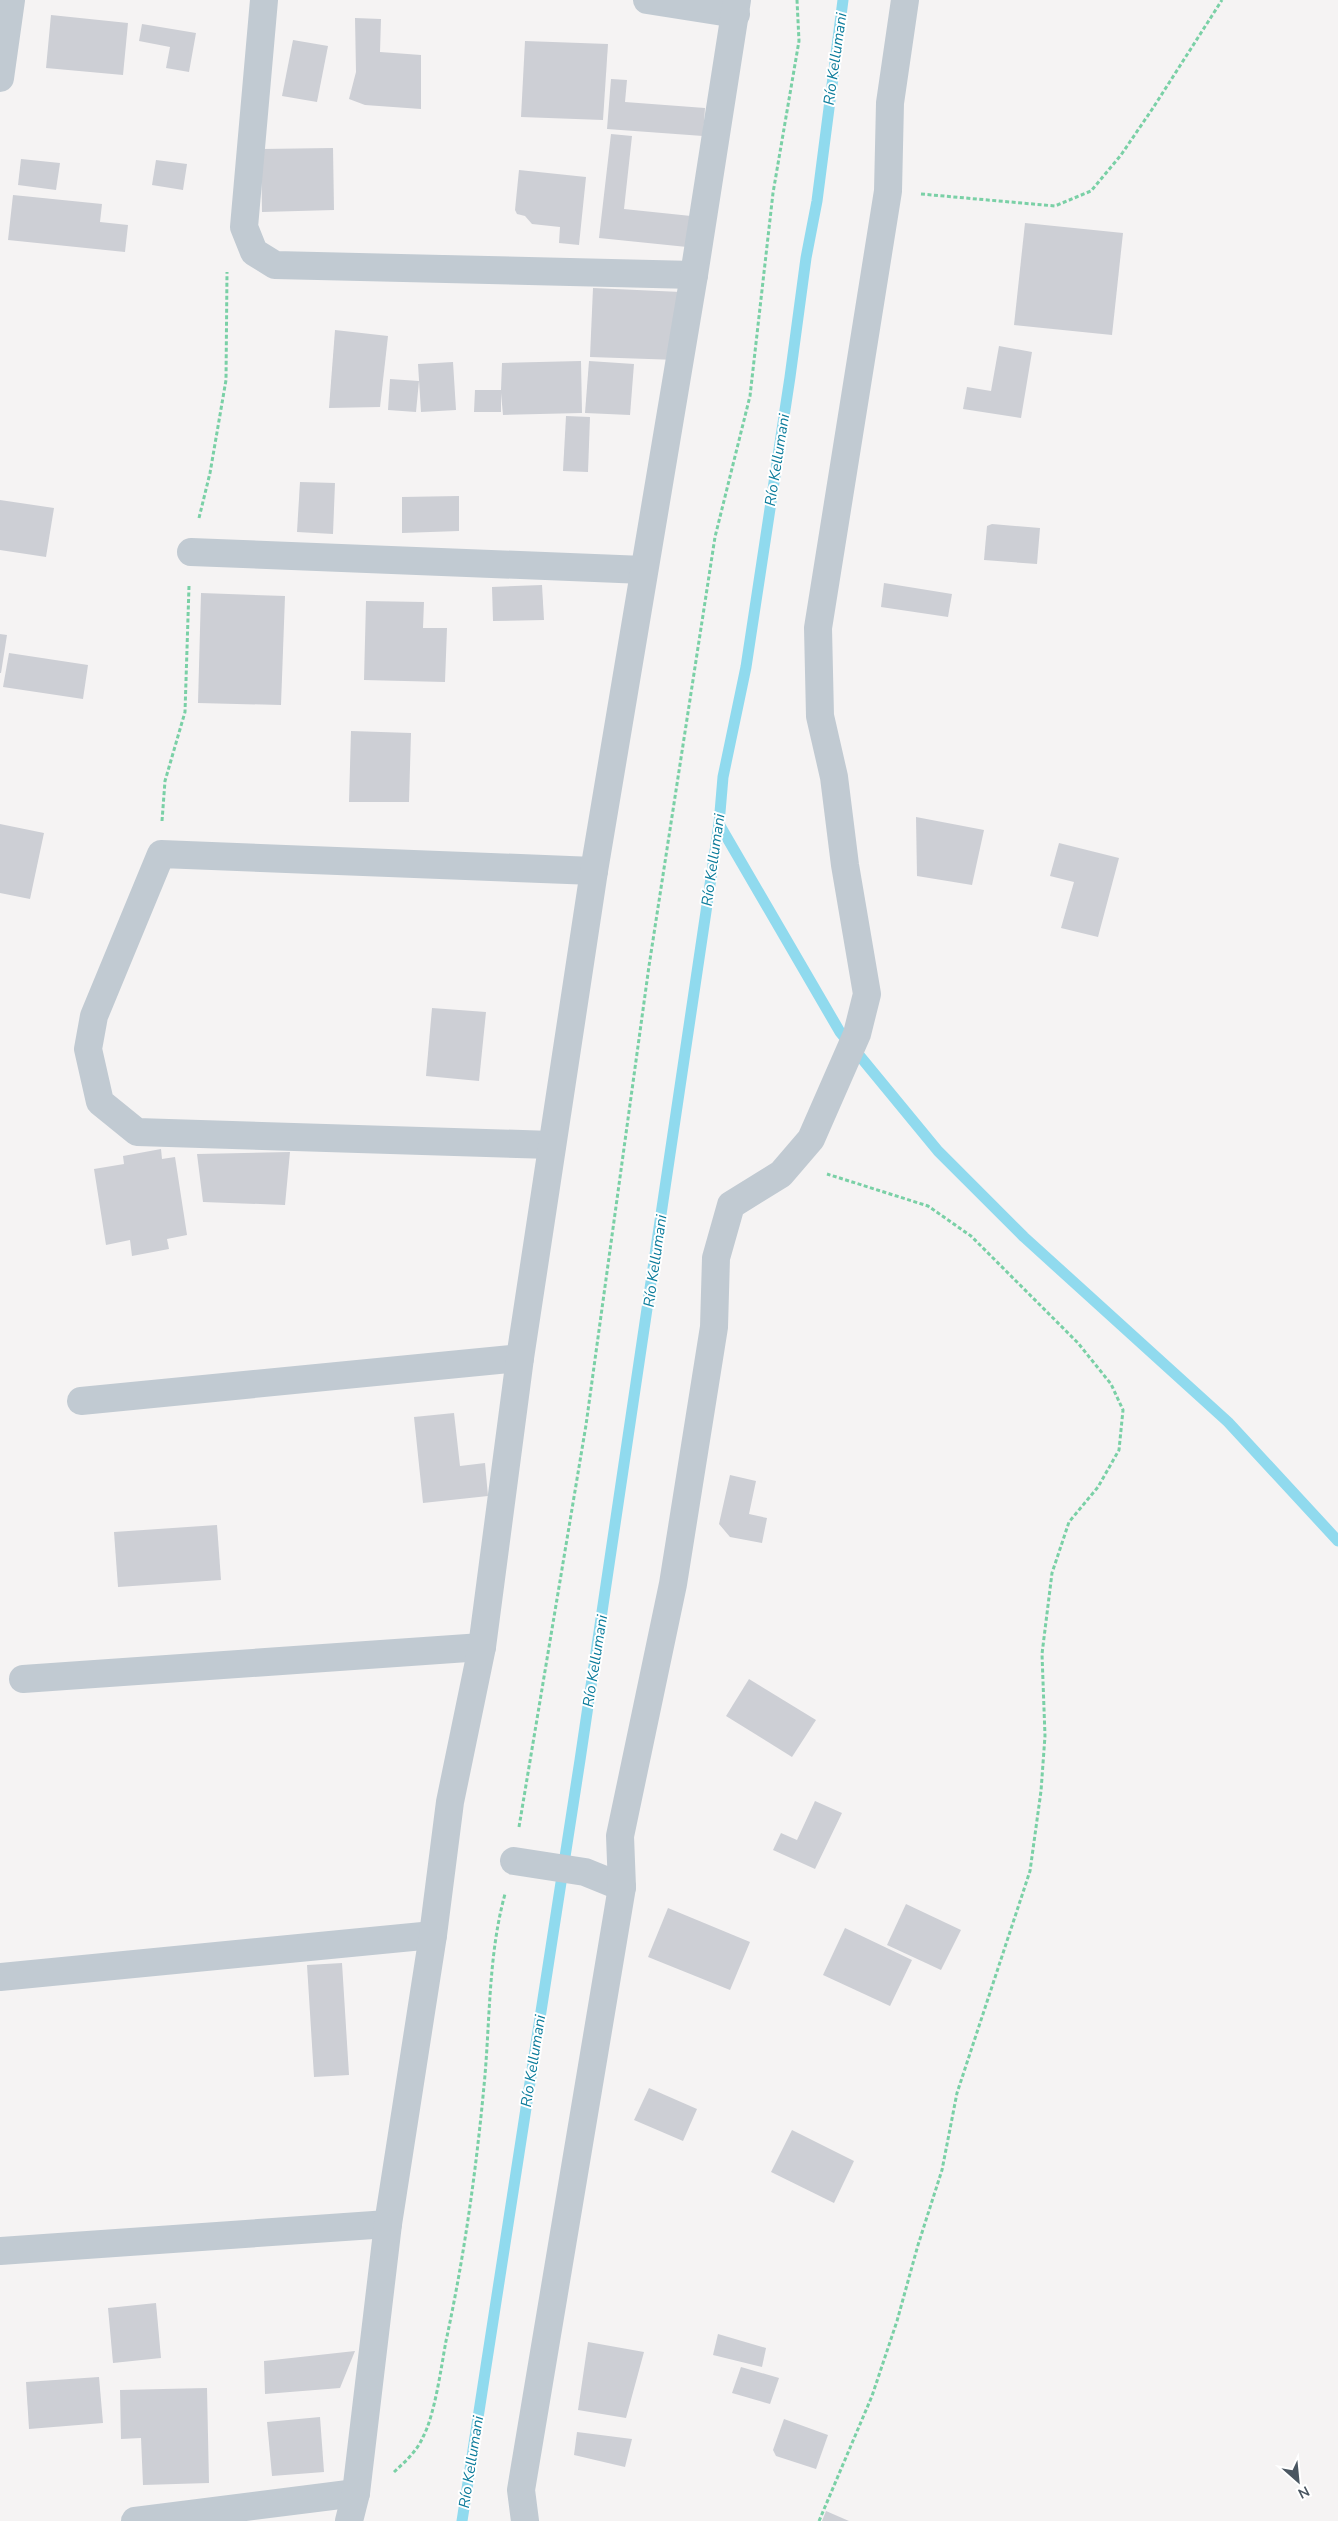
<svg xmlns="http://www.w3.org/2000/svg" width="1338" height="2521" font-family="'Nunito Sans',sans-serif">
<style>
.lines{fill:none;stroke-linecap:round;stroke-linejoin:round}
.stream{stroke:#90daee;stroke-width:11}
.building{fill:#cdcfd5}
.path{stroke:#7ad0a6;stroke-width:3;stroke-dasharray:4 2.5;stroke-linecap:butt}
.minor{stroke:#c1cad2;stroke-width:28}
.labels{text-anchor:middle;stroke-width:4;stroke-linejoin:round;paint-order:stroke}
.water-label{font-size:15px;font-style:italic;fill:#0c7c9b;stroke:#fff}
</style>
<rect width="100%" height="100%" fill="#f5f3f3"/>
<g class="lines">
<!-- stream -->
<g class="stream">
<polyline points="719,824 840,1032 938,1151 1024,1237 1228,1422 1338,1541"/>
<polyline points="462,2521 580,1760 719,824 723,777 746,667 790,377 806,258 817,201 843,0"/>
</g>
</g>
<!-- building -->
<g class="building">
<polygon points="51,15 128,23 123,75 46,68"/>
<polygon points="355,18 381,19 380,52 421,55 421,109 365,105 349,99 356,72"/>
<polygon points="142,24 196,33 189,72 166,68 170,47 139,41"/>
<polygon points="293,40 328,46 317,102 282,96"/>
<polygon points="525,41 608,44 603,120 521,117"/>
<polygon points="611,79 627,80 625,102 705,108 703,136 607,129"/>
<polygon points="611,134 632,136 624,209 691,216 687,247 599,238"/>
<polygon points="333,148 334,210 262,212 261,149"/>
<polygon points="21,159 60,163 56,190 18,185"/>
<polygon points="156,160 187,164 183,190 152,185"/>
<polygon points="519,170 586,177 579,245 559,243 560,227 532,224 525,216 517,214 515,210"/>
<polygon points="13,195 102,204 100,222 128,225 125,252 8,240"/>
<polygon points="1025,223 1123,233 1112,335 1014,325"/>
<polygon points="593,288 681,292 678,360 590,357"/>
<polygon points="335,330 388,336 380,407 329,408"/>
<polygon points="999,346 1032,352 1021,418 963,409 967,387 991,391"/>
<polygon points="581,361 582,413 503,415 501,393 501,412 474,412 475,390 501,390 502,363"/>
<polygon points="589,361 634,364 630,415 585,413"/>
<polygon points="453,362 456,410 421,412 418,364"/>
<polygon points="390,379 419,381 416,412 388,410"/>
<polygon points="566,416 590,417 588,472 563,471"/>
<polygon points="300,482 335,483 333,534 297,532"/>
<polygon points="459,496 459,531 402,533 402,497"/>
<polygon points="0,500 54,508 46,557 0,550"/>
<polygon points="992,524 1040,528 1037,564 984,560 987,526"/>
<polygon points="884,583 952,594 948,617 881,607"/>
<polygon points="542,585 544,620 493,621 492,587"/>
<polygon points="201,593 285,596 281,705 198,703"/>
<polygon points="366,601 424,602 423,628 447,628 445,682 364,680"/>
<polygon points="0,634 7,635 1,673 0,673"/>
<polygon points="9,653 88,665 83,699 3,687"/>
<polygon points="351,731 411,733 409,802 349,802"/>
<polygon points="916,817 984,830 972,885 917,876"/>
<polygon points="0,824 44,833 30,899 0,893"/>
<polygon points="1059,843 1119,858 1098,937 1061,928 1074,882 1050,876"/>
<polygon points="432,1008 486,1012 479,1081 426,1076"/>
<polygon points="161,1149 162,1159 175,1157 187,1235 167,1239 169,1249 132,1256 130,1240 106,1245 94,1169 124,1164 123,1156"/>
<polygon points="290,1152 285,1205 203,1202 197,1154"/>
<polygon points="454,1413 460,1466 485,1463 488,1496 423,1503 414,1417"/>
<polygon points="730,1475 756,1481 749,1514 767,1518 762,1543 730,1537 719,1524"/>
<polygon points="217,1525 221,1580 118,1587 114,1532"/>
<polygon points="749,1679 816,1720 792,1757 726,1716"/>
<polygon points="815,1801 842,1813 815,1869 773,1850 781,1833 797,1840"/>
<polygon points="906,1904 961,1930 941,1970 887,1945"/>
<polygon points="668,1908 750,1942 730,1990 648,1957"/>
<polygon points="845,1928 912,1960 890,2006 823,1975"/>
<polygon points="342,1963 349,2075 314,2077 307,1965"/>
<polygon points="649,2088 697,2109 683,2141 634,2120"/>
<polygon points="792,2130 854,2161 834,2203 771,2172"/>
<polygon points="156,2303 161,2358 113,2363 108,2308"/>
<polygon points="718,2334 766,2348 762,2367 713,2355"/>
<polygon points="588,2342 644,2352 626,2418 578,2410"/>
<polygon points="355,2351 340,2388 265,2394 264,2361"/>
<polygon points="741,2367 779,2378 770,2404 732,2393"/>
<polygon points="99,2377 103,2423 29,2429 26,2382"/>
<polygon points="207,2388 209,2483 143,2485 141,2438 121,2439 120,2390"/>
<polygon points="320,2417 324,2472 272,2476 267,2422"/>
<polygon points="784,2419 828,2435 816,2469 776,2456 773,2450"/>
<polygon points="577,2432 632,2439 625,2467 574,2455"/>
<polygon points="826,2511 849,2521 822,2521"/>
</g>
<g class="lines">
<!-- path -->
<g class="path">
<polyline points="921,194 1055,206 1091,191 1121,155 1153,108 1222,0"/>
<polyline points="199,518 210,473 226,380 227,272"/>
<polyline points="162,821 165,781 185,712 189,586"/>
<polyline points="519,1827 586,1425 649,966 715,537 750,396 773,193 799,41 797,0"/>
<path d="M394 2472C405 2462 417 2451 423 2437 435 2414 441 2368 446 2341 465 2253 477 2164 485 2075 490 2015 489 1952 505 1894"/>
<polyline points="819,2521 872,2396 897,2321 918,2245 942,2170 957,2093 1030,1871 1041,1791 1045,1736 1042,1654 1052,1573 1069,1522 1098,1487 1119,1450 1123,1410 1111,1384 1078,1343 971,1236 928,1206 827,1174"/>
</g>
<!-- minor -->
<g class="minor">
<polyline points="264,0 244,227 254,252 275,265 694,275"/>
<polyline points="647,0 736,14"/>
<polyline points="0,78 11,0"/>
<polyline points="191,552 644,570"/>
<polyline points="552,1145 137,1132 100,1102 88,1049 94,1016 161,854 594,871"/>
<polyline points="81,1401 520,1358"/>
<polyline points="23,1679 482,1647"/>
<polyline points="514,1861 585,1872 622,1887"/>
<polyline points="0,1977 433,1935"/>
<polyline points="0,2251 388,2224"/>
<polyline points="135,2521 356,2493"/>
<polyline points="349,2521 356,2493 388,2224 433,1935 450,1802 482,1647 520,1358 594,871 694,275 737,0"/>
<polyline points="525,2521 521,2490 622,1887 620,1836 673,1584 714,1327 716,1258 731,1205 781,1174 811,1139 857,1034 867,994 845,865 834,777 820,716 818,628 888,191 890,103 905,0"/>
</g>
</g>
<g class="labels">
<!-- water labels -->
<g class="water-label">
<text transform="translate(835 59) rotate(-82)" y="5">Río Kellumani</text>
<text transform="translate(777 460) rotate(-81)" y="5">Río Kellumani</text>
<text transform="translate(713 860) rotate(-82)" y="5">Río Kellumani</text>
<text transform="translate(655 1261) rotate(-82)" y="5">Río Kellumani</text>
<text transform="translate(595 1661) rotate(-81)" y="5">Río Kellumani</text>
<text transform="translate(533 2061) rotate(-81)" y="5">Río Kellumani</text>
<text transform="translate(471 2462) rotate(-81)" y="5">Río Kellumani</text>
</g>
</g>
<!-- north arrow -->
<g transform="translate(1298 2481) rotate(153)" stroke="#ffffff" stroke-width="4" paint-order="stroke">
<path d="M0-4L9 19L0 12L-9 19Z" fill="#4a5661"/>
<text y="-8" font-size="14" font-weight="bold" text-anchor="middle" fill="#4a5661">N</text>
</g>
</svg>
